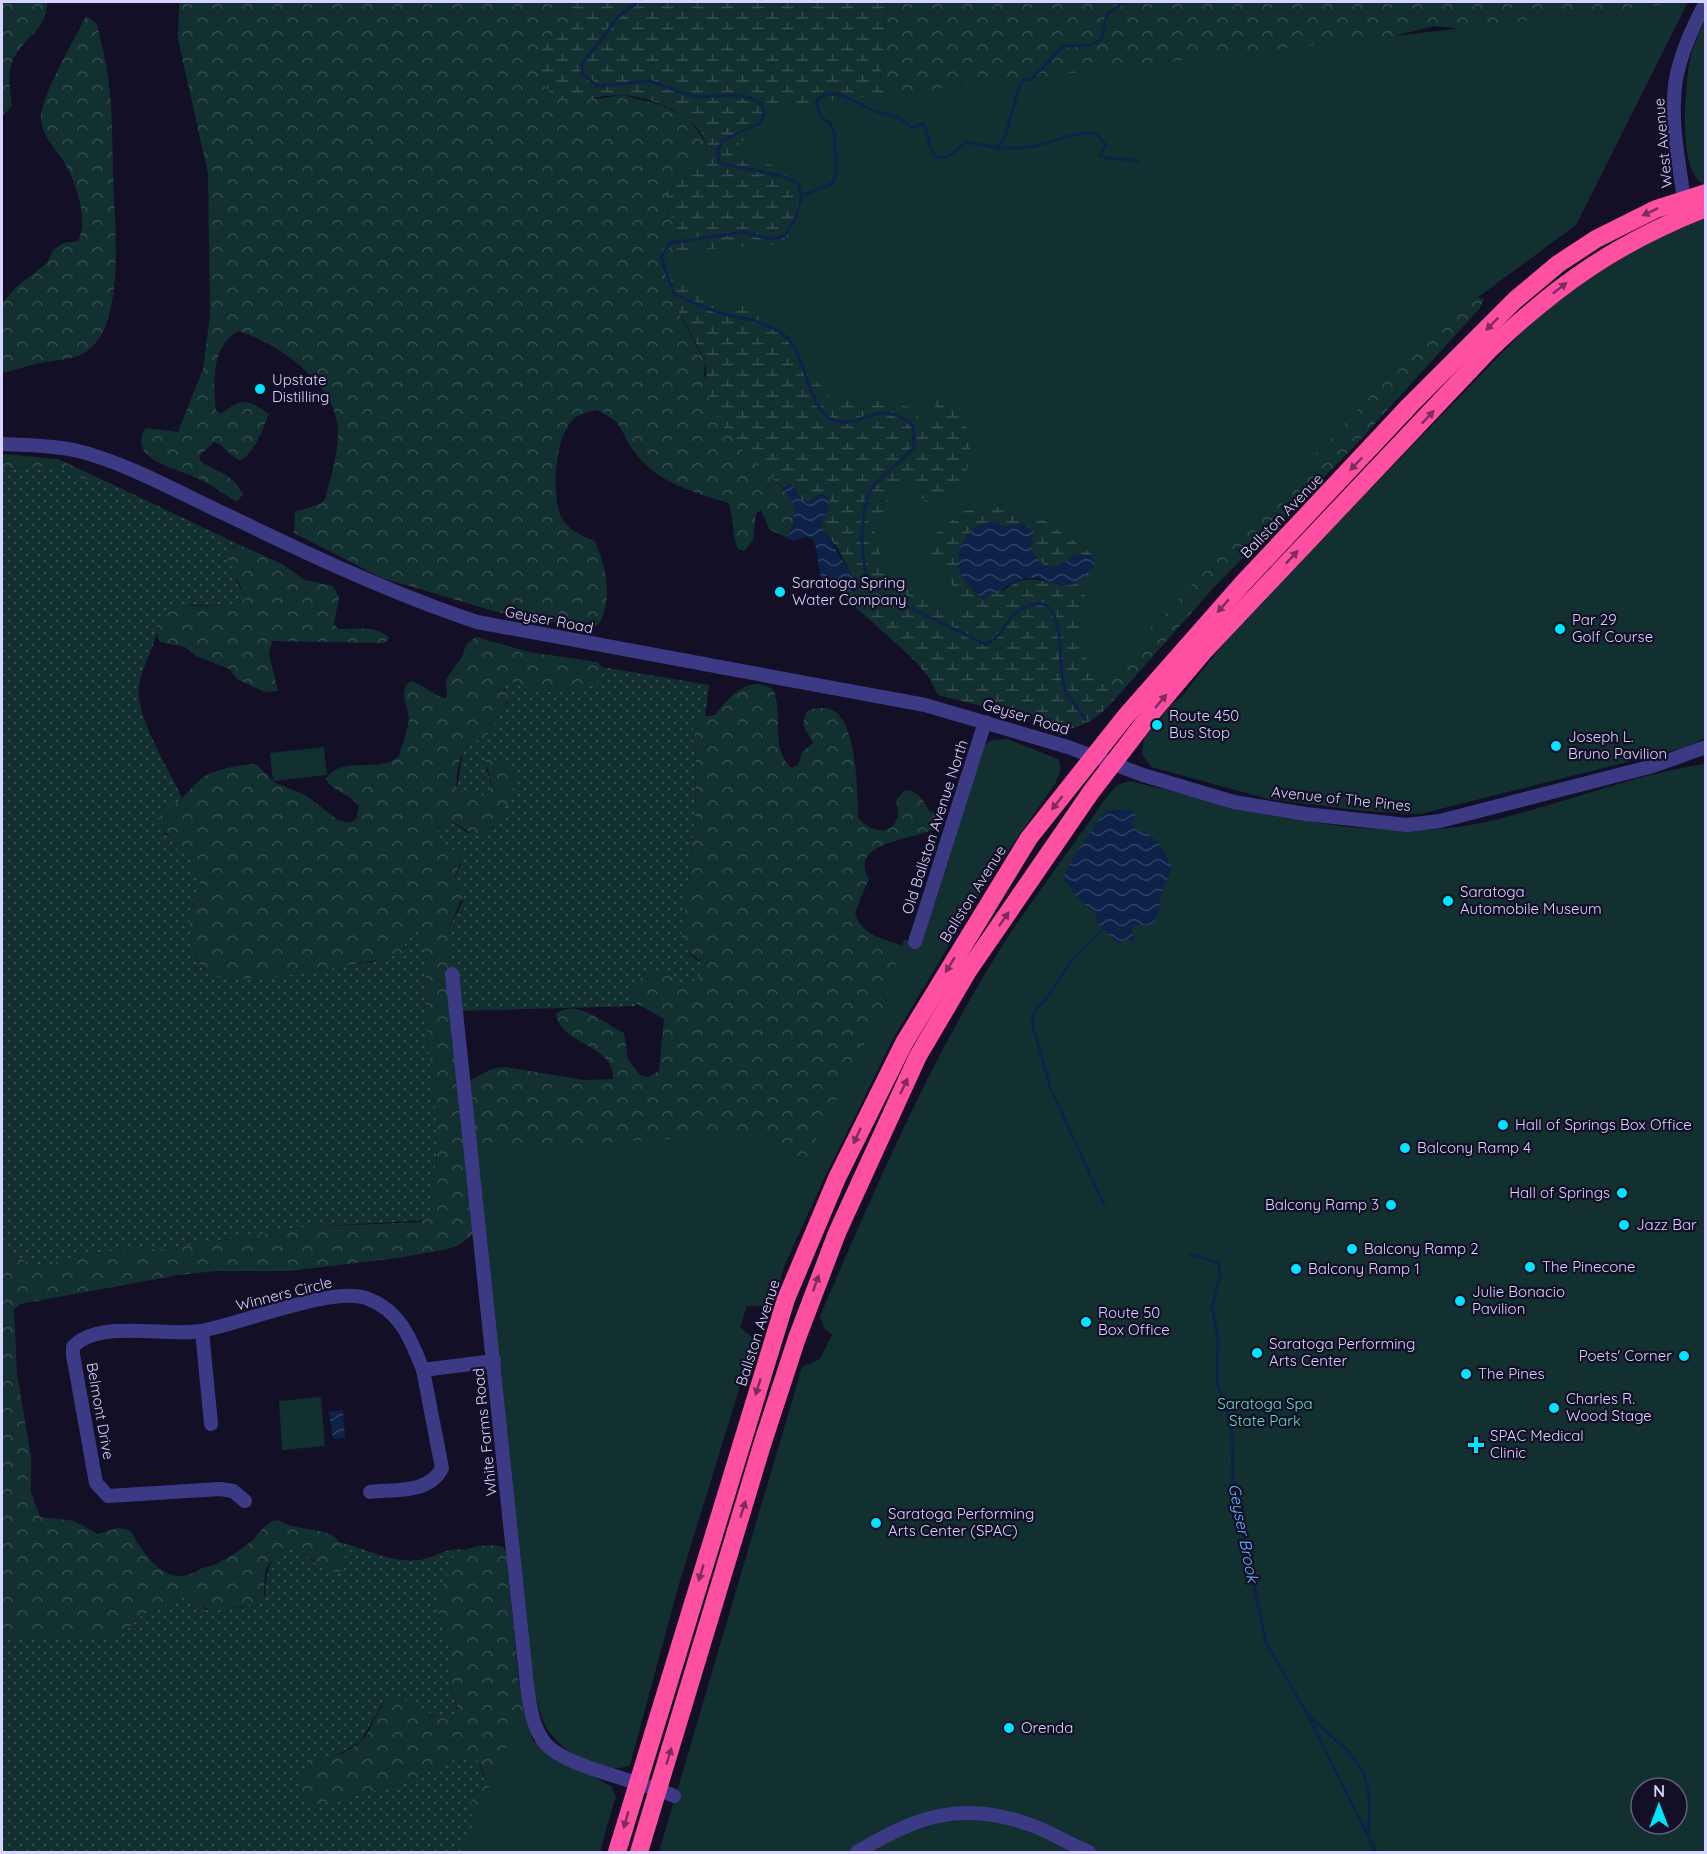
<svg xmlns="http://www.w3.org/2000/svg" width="1707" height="1854" font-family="Quicksand,sans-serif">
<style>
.grass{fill:url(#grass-dots)}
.forest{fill:url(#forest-crowns)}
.wetland{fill:url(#wetland-marsh);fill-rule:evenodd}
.park{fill:#12302f;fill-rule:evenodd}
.water{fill:url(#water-waves)}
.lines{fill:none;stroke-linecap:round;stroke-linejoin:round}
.stream{stroke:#0c2248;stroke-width:3}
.minor{stroke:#3d3a85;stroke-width:14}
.highway{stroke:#ff4fa3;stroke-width:18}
.oneway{fill:#7d2c5e}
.poi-dot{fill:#00e5ff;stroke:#130f26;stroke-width:2}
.labels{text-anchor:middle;stroke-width:4.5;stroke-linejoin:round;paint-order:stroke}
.street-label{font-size:15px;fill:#d9d4ff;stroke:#130f26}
.poi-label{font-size:15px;fill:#d9d4ff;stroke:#130f26;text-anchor:start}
.park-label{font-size:15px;fill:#5fe0c0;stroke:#130f26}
.water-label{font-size:16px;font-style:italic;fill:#62b6ff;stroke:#130f26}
</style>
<defs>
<pattern id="grass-dots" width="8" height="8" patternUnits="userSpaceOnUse" patternTransform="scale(1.5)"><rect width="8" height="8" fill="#12302f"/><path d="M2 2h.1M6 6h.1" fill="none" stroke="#344d4e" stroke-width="1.8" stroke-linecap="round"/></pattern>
<pattern id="forest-crowns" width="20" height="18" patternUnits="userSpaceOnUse" patternTransform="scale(1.5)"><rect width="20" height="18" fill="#12302f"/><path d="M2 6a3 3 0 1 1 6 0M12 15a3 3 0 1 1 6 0" fill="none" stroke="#344d4e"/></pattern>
<pattern id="wetland-marsh" width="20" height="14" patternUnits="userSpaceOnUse" patternTransform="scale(1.5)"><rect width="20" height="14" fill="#12302f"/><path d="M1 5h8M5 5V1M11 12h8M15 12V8" fill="none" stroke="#344d4e"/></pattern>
<pattern id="water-waves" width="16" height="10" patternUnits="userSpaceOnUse" patternTransform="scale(1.5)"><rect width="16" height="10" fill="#0c2248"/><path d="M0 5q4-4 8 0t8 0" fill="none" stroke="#2f4163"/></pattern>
</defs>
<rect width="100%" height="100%" fill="#130f26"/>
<!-- grass -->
<g class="grass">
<path d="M53 466 96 483 101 479 238 544 232 547 237 582 246 599 230 606 190 605 158 622C157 645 143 663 139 685 133 712 170 772 182 798L174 807 164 834 171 836 177 849 190 855 203 895 193 904 190 938 195 958 204 970 231 978 288 975 373 962 405 948 404 935 407 929 413 928 419 932 425 952 426 1026 438 1133 431 1215 427 1220 307 1227 171 1248 85 1253 46 1266 27 1262 2 1250V470Z"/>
<path d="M602 667 709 685 705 717H702L693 734 696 763 695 820 681 939 692 957 703 964 705 971C691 987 652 995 632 1001L637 1006 453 1011 448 930 463 901 455 877 461 865 459 852 441 844 438 828 450 821 468 833 493 828 519 775 486 767 492 787 483 796 457 790 463 751 473 741 486 736 508 701 503 684 516 682 522 686 602 674Z"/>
<path d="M339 1542C366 1548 389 1563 418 1560 436 1558 442 1548 464 1549L458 1552 439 1596V1615L449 1643 451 1688 459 1714 455 1720 437 1717 399 1698 381 1706 360 1742 331 1758 312 1759 317 1805 403 1784 455 1759 476 1758C486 1780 490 1779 472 1799L491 1852H2V1643C18 1629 87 1641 112 1637 128 1635 133 1620 146 1613 157 1608 169 1604 181 1600L183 1596H190L206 1610 242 1607 265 1596C266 1572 269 1548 299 1548L315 1563 343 1547Z"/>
</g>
<!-- forest -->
<g class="forest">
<path d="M2 2H47C47 28 29 34 16 54 6 69 10 89 12 106L2 116Z"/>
<path d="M179 2H570L571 19C550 48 533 34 543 82L596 99 622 95 661 105 688 118 705 141 709 155 706 161 674 177 667 209 676 228 675 251 681 317 705 362 704 375 768 474 793 499 797 513 788 538 770 530 761 510 756 514 753 540 744 551 738 549C731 534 735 517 728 503 696 493 656 482 635 453 619 431 626 424 597 410 590 412 581 413 575 418 555 433 551 495 561 517 568 530 582 536 595 541 606 567 614 600 598 625L580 627 497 612 382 578 294 533 295 512 320 504 325 499C331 475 341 447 337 422 330 380 276 343 239 331 211 345 213 383 216 410L221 414C243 397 247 399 269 414 262 430 256 451 241 460 229 458 226 445 214 442L199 456 201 462 226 475 236 483 243 494 237 502C224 494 211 484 197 478 180 469 125 460 146 428L178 432 203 369 210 315 208 174 178 39Z"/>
<polygon points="888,2 1680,2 1679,6 1522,35 1434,26 1390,37 1471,296 1484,299 1480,308 1351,450 1216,585 1116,698 1099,677 896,101 886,93 880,81"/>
<path d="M86 16 97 24C101 42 106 60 108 78 113 110 112 141 113 173 114 216 126 315 92 347 78 360 64 359 46 362 31 364 16 370 2 373V304L14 289 47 263 53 250 64 243 78 241C89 219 76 183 64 162 56 149 40 134 41 117 43 91 74 41 86 16Z"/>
<polygon points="2,454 58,459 101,479 96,483 53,466 2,470"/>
<path d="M238 544 282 564 305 580 333 586 339 597 334 624 339 629C355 629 377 625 389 638L385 643 272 641 269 654 278 691 265 692 238 680 229 669 196 656 185 647 160 642C153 629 158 615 170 606H231L246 599 228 559V552Z"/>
<path d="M476 637 529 652 597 662 602 667V674L595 685 568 692H525L516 682 503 684 504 690 509 694C506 707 494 727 486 736 481 741 474 740 469 745 459 753 455 778 457 790L483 796 492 787 486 760 492 758 516 769 519 775C509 796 501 834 474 835L451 821 438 828 441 844 459 852 462 858 455 877 464 894 448 930 452 963 451 1037 460 1080 467 1082 492 1069 505 1067 584 1080 613 1079C615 1044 561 1046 556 1014 577 997 604 1024 624 1033L628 1059 640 1075 647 1077 659 1071 664 1019 632 1001 631 988C640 974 657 970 672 975L677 987 700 976 705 971C701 956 685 955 681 939L695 821 696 763 693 727 702 717 715 715C727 698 752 671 774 691 783 715 770 751 792 768L798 765 802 752 813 743 803 725 806 712C812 708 817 708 824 708 858 708 857 792 858 817 866 830 890 838 897 819 899 814 897 806 896 800L905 790C918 791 923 799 928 810L940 815V822C937 825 933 829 929 831 910 840 848 843 869 879L855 912C860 934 882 939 901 945L904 951 891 990 819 1160 792 1164 570 1750 553 1736 533 1691 476 1231 461 1244 448 1249 398 1258 289 1271H216L179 1275 20 1304 14 1309 17 1374 31 1457V1492L40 1517 74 1521 98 1534 117 1528 130 1530C145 1556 167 1591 200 1569 204 1567 209 1567 213 1565 225 1560 239 1551 249 1543 260 1535 263 1522 278 1520 307 1537 345 1519 346 1566L342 1571C311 1579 308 1531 278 1556 273 1559 267 1565 266 1570 263 1581 266 1592 262 1603L213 1611C201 1609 196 1597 184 1596L181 1600C169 1604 157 1608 146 1613 133 1620 128 1635 112 1637 87 1641 18 1629 2 1643V1250L27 1262 46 1266 85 1253 171 1248 307 1227 420 1222 431 1215 438 1133 426 1026 425 952 419 932 413 928 407 929C403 938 407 946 402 954 369 963 245 987 216 976 202 971 194 959 192 946 190 936 187 913 193 905 196 901 200 899 203 895L190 855 177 849 171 836 159 829 158 822 162 811C179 805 188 790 202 778 211 770 243 764 256 764L274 782 307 796 338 820 350 823 356 819 359 806C350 794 333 792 326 779 343 754 377 774 398 757 401 750 409 726 409 719 408 705 398 693 410 681 424 684 436 698 447 698L446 679 462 657 466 645Z"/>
<path d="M496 1545 503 1547 506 1552 519 1683 533 1742 614 1801 600 1852H491C482 1838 466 1818 472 1799 474 1795 479 1792 481 1788 490 1776 481 1769 476 1758L455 1759 403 1784 317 1805 311 1803 301 1791 302 1776 312 1759C329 1758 347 1754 360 1742 376 1729 374 1701 399 1698L437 1717 455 1720 458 1708 451 1688 449 1643 439 1615V1596L453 1557 458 1552 477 1546Z"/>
</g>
<!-- wetland -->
<path class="wetland" d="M570 2H888L880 81 886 93 896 101 946 385 1095 525 1099 677 1116 698C1102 713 1091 724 1070 729L938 695 928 676 909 655 845 598 846 593 859 589 838 549 821 527 830 502 827 496 820 494 808 501 801 500 795 488 788 484 784 489C754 460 721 437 708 395 705 384 708 369 704 359 692 332 671 307 670 276 670 260 675 248 675 232 675 218 662 208 667 193 668 189 671 180 675 177 688 163 715 170 706 142 696 114 650 97 623 95 603 94 581 103 560 98 541 93 535 62 542 47 549 34 563 30 571 19ZM988 522 1006 527 1025 524 1031 553 1045 566 1058 567 1067 558 1082 575 1072 585C1041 585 1030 568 1002 592Z"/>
<!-- park -->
<g class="park">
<polygon points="1688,2 1576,225 1469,304 1399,366 1101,681 1077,645 1092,554 1035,514 984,505 962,512 929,539 928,551 959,595 957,616 888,576 874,535 893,488 908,485 925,501 934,502 966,478 970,449 962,406 939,396 934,403 938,418 921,422 914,409 892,401 831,400 772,320 750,307 712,303 675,276 672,258 678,251 775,245 794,233 801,205 792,181 776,167 758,159 738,161 730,152 761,125 762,109"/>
<path d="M1705 20V185C1676 175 1685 75 1692 51 1695 41 1701 30 1705 20Z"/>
<polygon points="1705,218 1705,738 1687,747 1420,814 1364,811 1268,799 1151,767 1142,754 1144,738 1170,706 1182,696 1229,637 1283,579 1536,318 1583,280 1638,247"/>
<path d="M1007 739 1058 759 1061 768 1055 784 990 877 893 1039 823 1181 784 1267 775 1297 764 1306H747L740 1327 753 1338 755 1352 746 1367 679 1584 630 1765C603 1778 558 1750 545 1725 540 1716 538 1704 535 1693L477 1150 755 1134 805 1161 885 1004 904 940 922 942 984 746 991 740Z"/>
<polygon points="324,747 327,775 273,781 270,753"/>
<path d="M1705 764V1852H659L802 1367 820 1359 832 1335 824 1328 820 1316C877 1184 934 1050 1013 929 1043 885 1075 843 1105 799L1117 785 1130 781C1243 808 1364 846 1481 823 1556 807 1629 775 1705 764ZM1641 1788H1677V1824H1641Z"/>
<polygon points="321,1397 325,1446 282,1450 279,1401"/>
<polygon points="523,1709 532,1739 544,1750 611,1786 616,1797 598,1852 461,1852"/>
</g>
<!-- water -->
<g class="water">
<path d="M788 483 795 488 801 500 808 501 820 494 827 496 830 502 821 527C835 545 844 568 860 583V589L846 593C807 585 826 562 812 539L806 537 793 541 788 538C795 517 799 506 784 489Z"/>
<path d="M988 522 1006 527 1025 524 1033 534C1028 550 1033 555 1045 566L1058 567C1069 557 1077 553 1092 556L1095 562 1094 568 1072 585H1059L1038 578H1024L983 599C976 592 965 583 961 574 952 554 966 527 988 522Z"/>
<path d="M1106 810H1129L1136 815 1131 823C1136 833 1144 829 1151 836 1162 845 1167 857 1172 869L1162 890 1157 919 1149 925H1133L1132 932 1135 941 1124 940 1118 944 1095 920 1098 916 1078 898 1063 878 1074 856Z"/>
<polygon points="343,1410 345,1438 333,1439 329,1412"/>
</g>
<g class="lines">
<!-- stream -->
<g class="stream">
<path d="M638 2 618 17 582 64V74L598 86 650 81 695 97 734 95 751 98 762 104 764 114 760 123 722 141 718 152 719 163 782 176 797 183 802 196 796 217 785 236 769 239 743 232 670 243 661 257 674 294C690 301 705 308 721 313 743 319 767 321 785 336 805 352 809 409 831 419 860 433 877 394 913 426L914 447C901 464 887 471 874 485 859 503 858 565 871 584 873 588 878 591 881 594L985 644C1005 636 1005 618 1020 610 1071 581 1055 662 1065 689 1069 700 1080 710 1086 720"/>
<path d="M998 148C1010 147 1025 149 1036 146 1056 141 1075 132 1095 133L1106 145 1100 156C1108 160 1127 158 1139 161"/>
<path d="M802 196 833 183C840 165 833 152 835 134L830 124 820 116 816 101C837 82 856 106 877 112 892 116 899 115 911 128L923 124C931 136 927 148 937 158L947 157 967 142 998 148 1005 137 1020 84 1024 79 1031 80 1063 46 1090 45 1102 39 1107 14 1123 2"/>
<polyline points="1104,1205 1050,1087 1032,1023 1034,1012 1052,991 1071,961 1106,927"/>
<polyline points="1190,1254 1219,1263 1220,1275 1212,1307 1218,1338 1217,1382 1232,1429 1233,1485 1266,1643 1308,1715 1376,1852"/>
<path d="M1309 1716C1353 1756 1377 1767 1368 1832"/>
</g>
<!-- minor -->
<g class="minor">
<path d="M1685 208C1680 166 1669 121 1676 79 1681 52 1693 26 1706 2"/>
<path d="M2 444C25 445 51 445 74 450 123 461 180 493 225 514 308 554 390 593 477 622L925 705 1068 747 1143 775 1234 802 1306 814 1407 825 1440 821 1653 766 1706 747"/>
<polyline points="915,942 985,722"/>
<path d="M452 974 527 1685C530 1705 532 1727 545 1743 566 1768 642 1781 674 1796"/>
<polyline points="202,1331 211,1424"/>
<path d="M370 1492C395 1489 429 1494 442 1468L423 1370"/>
<path d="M245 1501 233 1491 220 1489 108 1496 96 1483 73 1355V1347C98 1319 165 1337 201 1331 240 1324 333 1286 366 1298 400 1310 411 1339 423 1370L494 1361"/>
<path d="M857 1852C918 1816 961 1800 1031 1825 1051 1832 1069 1844 1089 1852"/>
</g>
<!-- highway -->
<g class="highway">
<polyline points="617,1852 786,1299 837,1178 904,1043 1029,838 1125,717 1243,583 1410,405 1515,300 1558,264 1596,239 1656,209 1706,193"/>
<path d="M639 1852 762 1445 797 1338 837 1233 918 1056 968 971 1091 792 1150 715 1205 650 1489 350C1558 284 1617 243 1706 208"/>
</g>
</g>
<!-- one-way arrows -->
<defs><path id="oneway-solid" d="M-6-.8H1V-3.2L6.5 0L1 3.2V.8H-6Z" transform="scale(1.5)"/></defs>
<g class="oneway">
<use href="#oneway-solid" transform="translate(1650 212) rotate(155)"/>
<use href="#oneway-solid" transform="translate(1560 288) rotate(-38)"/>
<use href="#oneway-solid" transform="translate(1492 324) rotate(135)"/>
<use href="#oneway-solid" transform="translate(1428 417) rotate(-47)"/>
<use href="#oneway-solid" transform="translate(1356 464) rotate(134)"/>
<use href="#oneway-solid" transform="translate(1292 557) rotate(-47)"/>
<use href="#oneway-solid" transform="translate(1223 606) rotate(131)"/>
<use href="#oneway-solid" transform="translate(1161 701) rotate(-50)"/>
<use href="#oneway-solid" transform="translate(1057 803) rotate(129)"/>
<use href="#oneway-solid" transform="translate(1004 919) rotate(-55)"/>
<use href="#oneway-solid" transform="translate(950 965) rotate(122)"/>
<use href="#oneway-solid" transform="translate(904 1086) rotate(-65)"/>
<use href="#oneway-solid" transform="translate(857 1136) rotate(115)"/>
<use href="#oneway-solid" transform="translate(816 1283) rotate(-70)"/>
<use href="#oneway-solid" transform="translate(758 1387) rotate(108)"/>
<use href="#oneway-solid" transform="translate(743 1509) rotate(-73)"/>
<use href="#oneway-solid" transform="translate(701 1573) rotate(107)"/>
<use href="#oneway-solid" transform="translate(669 1756) rotate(-73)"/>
<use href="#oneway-solid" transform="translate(626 1820) rotate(106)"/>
</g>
<!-- markers -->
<g class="poi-dot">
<circle cx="260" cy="389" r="6"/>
<circle cx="780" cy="592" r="6"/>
<circle cx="1560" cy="629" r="6"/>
<circle cx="1157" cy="725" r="6"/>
<circle cx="1556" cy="746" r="6"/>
<circle cx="1448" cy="901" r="6"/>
<circle cx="1503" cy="1125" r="6"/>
<circle cx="1405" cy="1148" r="6"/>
<circle cx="1622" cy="1193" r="6"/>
<circle cx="1391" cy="1205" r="6"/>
<circle cx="1624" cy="1225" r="6"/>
<circle cx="1352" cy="1249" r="6"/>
<circle cx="1530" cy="1267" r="6"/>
<circle cx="1296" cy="1269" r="6"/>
<circle cx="1460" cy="1301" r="6"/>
<circle cx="1086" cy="1322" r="6"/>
<circle cx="1257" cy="1353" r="6"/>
<circle cx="1684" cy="1356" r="6"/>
<circle cx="1466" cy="1374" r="6"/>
<circle cx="1554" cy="1408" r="6"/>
<path d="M1473 1436h6v6h6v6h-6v6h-6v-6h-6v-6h6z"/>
<circle cx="876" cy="1523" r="6"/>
<circle cx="1009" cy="1728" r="6"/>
</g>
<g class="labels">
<!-- street labels -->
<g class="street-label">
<text transform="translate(1663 143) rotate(-95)" y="5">West Avenue</text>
<text transform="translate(1282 516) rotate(-46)" y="5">Ballston Avenue</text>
<text transform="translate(549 620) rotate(11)" y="5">Geyser Road</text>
<text transform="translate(1026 717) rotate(17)" y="5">Geyser Road</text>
<text transform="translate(1341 799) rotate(6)" y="5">Avenue of The Pines</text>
<text transform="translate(935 827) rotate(-72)" y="5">Old Ballston Avenue North</text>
<text transform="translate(973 894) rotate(-58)" y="5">Ballston Avenue</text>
<text transform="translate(284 1294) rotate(-14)" y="5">Winners Circle</text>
<text transform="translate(758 1333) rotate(-72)" y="5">Ballston Avenue</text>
<text transform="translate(100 1411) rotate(80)" y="5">Belmont Drive</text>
<text transform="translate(485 1432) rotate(-96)" y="5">White Farms Road</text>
</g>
<!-- poi labels -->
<g class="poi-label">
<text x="272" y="385">Upstate<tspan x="272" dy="17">Distilling</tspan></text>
<text x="792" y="588">Saratoga Spring<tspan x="792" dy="17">Water Company</tspan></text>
<text x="1572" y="625">Par 29<tspan x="1572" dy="17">Golf Course</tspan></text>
<text x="1169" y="721">Route 450<tspan x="1169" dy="17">Bus Stop</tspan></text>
<text x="1568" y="742">Joseph L.<tspan x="1568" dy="17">Bruno Pavilion</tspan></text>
<text x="1460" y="897">Saratoga<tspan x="1460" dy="17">Automobile Museum</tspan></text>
<text x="1515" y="1130">Hall of Springs Box Office</text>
<text x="1417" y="1153">Balcony Ramp 4</text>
<text x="1610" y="1198" text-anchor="end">Hall of Springs</text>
<text x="1379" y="1210" text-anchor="end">Balcony Ramp 3</text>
<text x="1636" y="1230">Jazz Bar</text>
<text x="1364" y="1254">Balcony Ramp 2</text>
<text x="1542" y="1272">The Pinecone</text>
<text x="1308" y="1274">Balcony Ramp 1</text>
<text x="1472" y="1297">Julie Bonacio<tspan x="1472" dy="17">Pavilion</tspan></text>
<text x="1098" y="1318">Route 50<tspan x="1098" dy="17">Box Office</tspan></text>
<text x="1269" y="1349">Saratoga Performing<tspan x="1269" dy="17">Arts Center</tspan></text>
<text x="1672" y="1361" text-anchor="end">Poets' Corner</text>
<text x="1478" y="1379">The Pines</text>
<text x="1566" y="1404">Charles R.<tspan x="1566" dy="17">Wood Stage</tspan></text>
<text x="1490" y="1441">SPAC Medical<tspan x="1490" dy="17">Clinic</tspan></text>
<text x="888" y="1519">Saratoga Performing<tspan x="888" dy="17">Arts Center (SPAC)</tspan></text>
<text x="1021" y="1733">Orenda</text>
</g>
<!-- park labels -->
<g class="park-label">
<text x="1265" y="1409">Saratoga Spa<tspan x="1265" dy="17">State Park</tspan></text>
</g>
<!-- water labels -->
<g class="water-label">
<text transform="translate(1244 1533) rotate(79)" y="6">Geyser Brook</text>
</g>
</g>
<!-- border -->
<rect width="1707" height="1854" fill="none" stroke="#d9d4ff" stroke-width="6"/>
<!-- north arrow -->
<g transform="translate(1659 1806)"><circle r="28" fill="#130f26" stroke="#625e7d" stroke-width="1.5"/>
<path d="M0-4.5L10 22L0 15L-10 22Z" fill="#00e5ff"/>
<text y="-9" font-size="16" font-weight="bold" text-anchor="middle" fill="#d9d4ff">N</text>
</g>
</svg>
